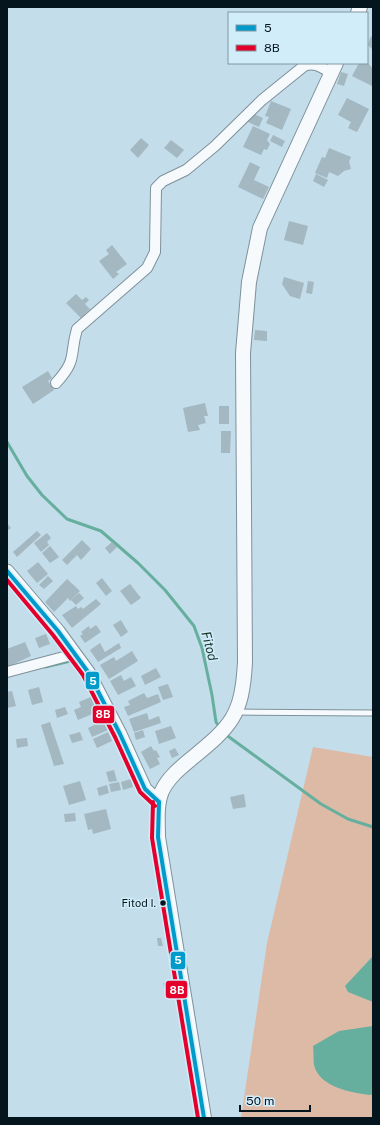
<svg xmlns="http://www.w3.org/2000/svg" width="380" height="1125" font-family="'Public Sans',sans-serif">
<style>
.green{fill:#dcbaa6}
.water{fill:#66af9e}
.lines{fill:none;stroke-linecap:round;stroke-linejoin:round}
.stream{stroke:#66af9e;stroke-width:3}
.building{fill:#a3b8c0}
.service-casing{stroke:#7e919a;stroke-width:7}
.minor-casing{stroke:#7e919a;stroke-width:12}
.tertiary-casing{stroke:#7e919a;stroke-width:15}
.secondary-casing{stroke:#7e919a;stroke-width:16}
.service{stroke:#f6fafc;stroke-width:5}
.minor{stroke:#f6fafc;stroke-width:10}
.tertiary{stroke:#f6fafc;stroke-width:13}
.secondary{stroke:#f6fafc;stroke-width:14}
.bus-1-casing{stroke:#d2edfa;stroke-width:7}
.bus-2-casing{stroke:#d2edfa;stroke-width:7}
.bus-1{stroke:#019bcb;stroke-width:4}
.bus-2{stroke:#e4002b;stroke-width:4}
.bus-dot{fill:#05151d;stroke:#d2edfa;stroke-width:1.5}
.labels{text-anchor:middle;stroke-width:3;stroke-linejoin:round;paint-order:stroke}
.bus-label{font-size:11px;fill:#05151d;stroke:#d2edfa;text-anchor:end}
.water-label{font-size:13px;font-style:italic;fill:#17342a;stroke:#d2edfa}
.line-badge{stroke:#d2edfa;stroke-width:1.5}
.badge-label{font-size:11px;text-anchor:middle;font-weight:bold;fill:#fff}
</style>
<rect width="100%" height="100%" fill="#c4ddea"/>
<!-- green -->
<polygon class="green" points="313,747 373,757 373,1118 241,1118 267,943"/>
<!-- water -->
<g class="water">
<polygon points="373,956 373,1002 348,992 345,986"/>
<path d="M373 1026V1094L370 1095C352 1093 319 1087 314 1065 313 1059 314 1052 313 1046L339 1031Z"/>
</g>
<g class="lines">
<!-- stream -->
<g class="stream">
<polyline points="7,442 27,476 42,495 67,519 101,531 138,563 165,590 194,626 202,648 212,695 216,722 220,728"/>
<polyline points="45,667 75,660"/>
<polyline points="225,734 321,804 348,819 373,827"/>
</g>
</g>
<!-- building -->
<g class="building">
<polygon points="373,35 373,50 368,45 370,38"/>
<polygon points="359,63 368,63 373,69 372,86 352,76"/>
<polygon points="341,72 348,74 344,86 337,84"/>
<polygon points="347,98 369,109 357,132 348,128 351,122 338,115"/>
<polygon points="271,101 291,109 282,130 266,123 269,117 265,116"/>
<polygon points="252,113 263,118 259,127 248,122"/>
<polygon points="253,126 270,134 267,140 270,144 267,150 264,149 261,155 243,147"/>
<polygon points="273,135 285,141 282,147 270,141"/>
<polygon points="141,138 149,145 138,158 130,150"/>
<polygon points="171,140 184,150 177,158 164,148"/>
<polygon points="329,148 351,157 349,162 351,169 344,171 338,176 329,172 327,178 315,173 322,157 325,158"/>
<polygon points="250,162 260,167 254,180 269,187 263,199 238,187"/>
<polygon points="316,174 328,180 324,187 313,181"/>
<polygon points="289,221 308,226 303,245 284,240"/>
<polygon points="112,245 127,264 116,272 119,274 113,279 99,261 109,254 106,250"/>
<polygon points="284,277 304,283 300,299 290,296 282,284"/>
<polygon points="308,281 314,282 312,294 306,293"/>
<polygon points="76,294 82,300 86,297 89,300 85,304 90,309 81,318 66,303"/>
<polygon points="255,330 267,331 267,341 254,340"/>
<polygon points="48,371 52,378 48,381 54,390 33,404 22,387"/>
<polygon points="205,403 208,416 204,416 206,423 198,425 200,430 188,432 183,408"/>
<rect x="219" y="406" width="10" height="18"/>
<polygon points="221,431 231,431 230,453 221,453"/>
<polygon points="7,523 11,528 7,531"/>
<polygon points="37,531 41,535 17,557 13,552"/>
<polygon points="47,533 51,538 47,542 49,545 41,552 34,543"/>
<polygon points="82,540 91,549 81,560 77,555 67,565 62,560"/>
<polygon points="112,542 117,547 110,554 105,548"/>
<polygon points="50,546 59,557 50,563 42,553"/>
<polygon points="38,562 48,574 37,583 27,571"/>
<polygon points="48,576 53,581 44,589 39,585"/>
<polygon points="102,578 112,591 106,596 96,583"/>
<polygon points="67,579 80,591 70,601 68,598 54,612 45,602"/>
<polygon points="130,584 141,598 131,605 120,591"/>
<polygon points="79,593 84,598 76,605 71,600"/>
<polygon points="96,599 101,604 72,628 62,615 76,606 78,609 81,607 83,609"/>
<polygon points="121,620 128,632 121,637 113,625"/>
<polygon points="96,625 101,632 85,643 80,636 83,634 81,632 89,626 90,629"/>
<polygon points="46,634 50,644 39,648 35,638"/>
<polygon points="25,642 31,656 7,667 7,649"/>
<polygon points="100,643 105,652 119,643 121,648 98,662 90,650"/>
<polygon points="132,651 138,661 109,679 100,665 114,657 116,661"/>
<polygon points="156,668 161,677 145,685 141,676"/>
<polygon points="121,675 124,681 131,677 136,686 118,695 110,681"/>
<polygon points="168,684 173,697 163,700 158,687"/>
<polygon points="39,687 43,702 32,705 28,690"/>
<polygon points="12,691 16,706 7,708 7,692"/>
<polygon points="144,693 147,698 158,694 161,702 128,716 124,707 130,705 128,701"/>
<polygon points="91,697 97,712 78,720 74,710 81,707 79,702"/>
<polygon points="65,707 68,714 57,718 55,710"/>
<polygon points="147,713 149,720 159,716 161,723 134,732 129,719"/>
<polygon points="103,721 108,730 92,737 88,728"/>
<polygon points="50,722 64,764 54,766 41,725"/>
<polygon points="171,726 176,738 159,744 155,731"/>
<polygon points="143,730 145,737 136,740 134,733"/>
<polygon points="80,732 83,740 72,743 69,735"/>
<polygon points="108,732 112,741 97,748 93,739"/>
<polygon points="27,738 28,746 17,748 16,739"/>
<polygon points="151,746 154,751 156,750 160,757 157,758 160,764 150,769 141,752"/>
<polygon points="175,748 179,755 172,758 169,751"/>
<polygon points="114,770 117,781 109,782 106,772"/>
<polygon points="131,779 133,787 123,790 121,782"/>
<polygon points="80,781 86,800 69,805 63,786"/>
<polygon points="119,782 121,790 111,792 109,784"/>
<polygon points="107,785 109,793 99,796 97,788"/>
<polygon points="244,794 246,807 233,809 230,797"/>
<polygon points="106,809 111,829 93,834 92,829 88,830 84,814"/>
<polygon points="75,813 76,821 65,822 64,814"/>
<polygon points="157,938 161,938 163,946 158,946"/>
<polygon points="169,982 171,990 165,991 163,983"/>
</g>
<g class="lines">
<!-- service casing -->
<g class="service-casing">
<polyline id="service" points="236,712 373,713"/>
</g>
<!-- minor casing -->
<g class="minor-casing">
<g id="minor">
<path d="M56 383C78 359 69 356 77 329L147 268 155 252 156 188 163 181 186 170 215 146 262 100 304 66C315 62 321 67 331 73"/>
<polyline points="7,672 75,654"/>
</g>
</g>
<!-- tertiary casing -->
<g class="tertiary-casing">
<polyline id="tertiary" points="7,571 58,631 88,672 120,734 145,789 159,802"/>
</g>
<!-- secondary casing -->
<g class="secondary-casing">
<g id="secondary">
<polyline points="358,13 360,7"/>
<path d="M204 1118 158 837C158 822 156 805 162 791 168 778 180 768 191 759 231 726 242 717 245 662L243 353 249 282 260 228 336 63"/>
</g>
</g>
<!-- service -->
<use href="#service" class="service"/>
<!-- minor -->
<use href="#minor" class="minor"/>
<!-- tertiary -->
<use href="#tertiary" class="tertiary"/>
<!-- secondary -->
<use href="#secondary" class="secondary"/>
<!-- bus-1 casing -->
<g class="bus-1-casing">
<g id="bus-1">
<polyline points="7,571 58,631 88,672 120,734 145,789 159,802"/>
<polyline points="159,802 158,837 204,1118"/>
</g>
</g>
<!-- bus-2 casing -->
<g class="bus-2-casing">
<g id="bus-2">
<polyline points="7,580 53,635 83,675 115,737 140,792 155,806"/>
<polyline points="153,802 152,838 198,1118"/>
</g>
</g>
<!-- bus-1 -->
<use href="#bus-1" class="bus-1"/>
<!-- bus-2 -->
<use href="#bus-2" class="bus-2"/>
</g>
<!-- markers -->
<circle class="bus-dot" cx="163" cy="903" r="3.5"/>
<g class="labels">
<!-- bus labels -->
<g class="bus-label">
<text x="156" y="907">Fitod I.</text>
</g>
<!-- water labels -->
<g class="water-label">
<text transform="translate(210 646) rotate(75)" y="5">Fitod</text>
</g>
</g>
<g class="line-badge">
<rect x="85" y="671" width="15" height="19" rx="4" fill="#019bcb"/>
<rect x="92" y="705" width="23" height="19" rx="4" fill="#e4002b"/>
<rect x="170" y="951" width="16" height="19" rx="4" fill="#019bcb"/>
<rect x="165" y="980" width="23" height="19" rx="4" fill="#e4002b"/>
</g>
<g class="badge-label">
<text x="93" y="685">5</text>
<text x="103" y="718">8B</text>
<text x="178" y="964">5</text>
<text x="177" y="994">8B</text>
</g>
<!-- border -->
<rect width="380" height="1125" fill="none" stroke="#05151d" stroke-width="16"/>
<!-- legend -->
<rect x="228" y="12" width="140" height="52" fill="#d2edfa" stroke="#8097a2"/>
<rect x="236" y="25" width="20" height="6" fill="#019bcb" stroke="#8097a2"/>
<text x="264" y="32" font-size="12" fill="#05151d">5</text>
<rect x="236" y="45" width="20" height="6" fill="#e4002b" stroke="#8097a2"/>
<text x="264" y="52" font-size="12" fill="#05151d">8B</text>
<!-- scale -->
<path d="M240 1105v6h70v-6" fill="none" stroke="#05151d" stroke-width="2"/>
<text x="246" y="1105" font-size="12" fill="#05151d" stroke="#d2edfa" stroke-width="3" paint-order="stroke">50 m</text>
</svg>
